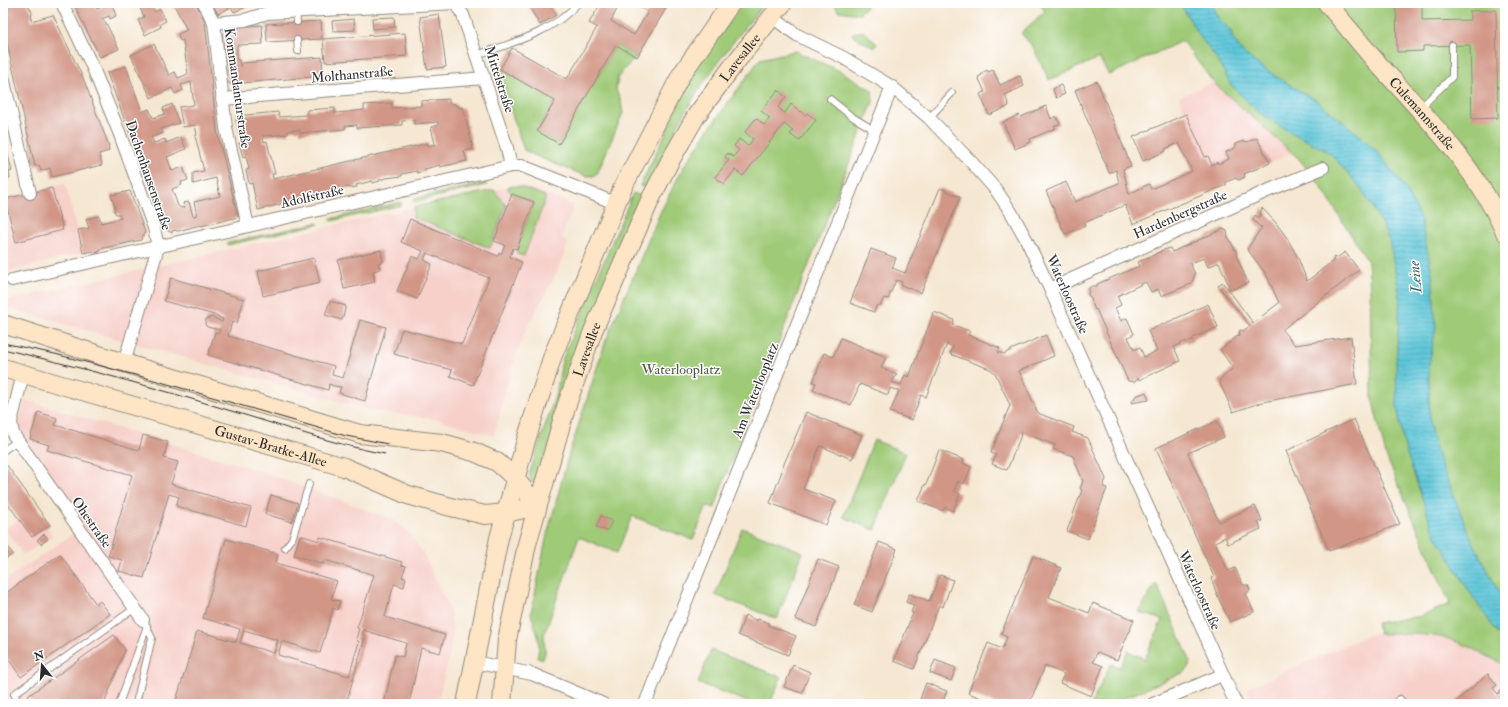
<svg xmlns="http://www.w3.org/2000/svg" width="1508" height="707" font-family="'IM FELL Double Pica',serif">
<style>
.built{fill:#f7d0ca}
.green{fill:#9fca77;stroke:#657a51}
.water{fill:url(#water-rules);stroke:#447882}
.building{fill:#d29686;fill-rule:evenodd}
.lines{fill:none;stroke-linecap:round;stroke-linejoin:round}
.lane-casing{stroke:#90897e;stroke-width:8}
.street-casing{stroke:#90897e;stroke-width:14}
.secondary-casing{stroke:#90897e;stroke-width:20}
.lane{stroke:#fff;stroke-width:6}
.street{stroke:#fff;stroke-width:12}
.secondary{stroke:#fde5c5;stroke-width:18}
.tram{stroke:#2b2b2b;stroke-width:1}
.labels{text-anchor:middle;stroke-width:3;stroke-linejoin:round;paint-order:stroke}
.street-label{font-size:14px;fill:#2b2b2b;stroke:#fff}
.park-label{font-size:14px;fill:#4e5b42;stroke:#fff}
.water-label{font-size:15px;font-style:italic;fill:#3c6168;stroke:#fff}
</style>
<defs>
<pattern id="water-rules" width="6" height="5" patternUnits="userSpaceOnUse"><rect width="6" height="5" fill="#5dc6d9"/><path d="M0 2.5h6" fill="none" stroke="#51aaba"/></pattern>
</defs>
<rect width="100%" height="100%" fill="#fff"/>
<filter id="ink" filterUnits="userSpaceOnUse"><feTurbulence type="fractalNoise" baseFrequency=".025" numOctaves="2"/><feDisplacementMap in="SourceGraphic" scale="8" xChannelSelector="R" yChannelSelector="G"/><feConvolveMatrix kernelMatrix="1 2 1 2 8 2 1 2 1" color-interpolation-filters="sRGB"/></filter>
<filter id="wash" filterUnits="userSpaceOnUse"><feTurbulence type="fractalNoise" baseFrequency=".012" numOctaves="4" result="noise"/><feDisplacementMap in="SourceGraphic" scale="16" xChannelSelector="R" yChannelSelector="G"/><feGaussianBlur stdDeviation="0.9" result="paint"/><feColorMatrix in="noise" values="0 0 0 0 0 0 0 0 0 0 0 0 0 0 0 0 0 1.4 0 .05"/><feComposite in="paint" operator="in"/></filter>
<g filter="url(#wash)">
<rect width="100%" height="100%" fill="#f5e7d1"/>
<!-- built -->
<g class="built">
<polygon points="1213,82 1292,153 1244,174 1245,177 1238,180 1236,178 1226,182 1217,162 1212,165 1205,157 1179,97"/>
<polygon points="65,183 82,253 10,271 3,241 3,198"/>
<polygon points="521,185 574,205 562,237 568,244 557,272 527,328 511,370 494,436 437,419 374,411 7,308 9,300 414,207 508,187"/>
<polygon points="25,400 260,471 394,520 408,532 422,551 450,610 453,632 449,657 437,704 3,704 3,582 81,528 21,439 18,427"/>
<polygon points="37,507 50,525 47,527 53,536 23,555 5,529"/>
<polygon points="1379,634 1423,635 1447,638 1461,644 1505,665 1505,704 1254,704 1247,688 1368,635"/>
</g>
<!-- green -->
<g class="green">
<path d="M743 3H765C734 40 701 82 678 125 667 146 657 167 646 188L640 186 670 124 684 86 731 18Z"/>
<polygon points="837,3 865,3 866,7 859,14 838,11 835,5"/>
<path d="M1039 3H1505V665C1486 656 1466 644 1445 638 1424 633 1401 634 1379 634L1376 623 1421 616 1450 604 1386 456 1372 398 1370 288 1368 262 1320 185 1299 159 1213 82 1182 41 1109 75 1099 58 1049 80 1033 47 1021 33 1045 11Z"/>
<polygon points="863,31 877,44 874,48 852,35 853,33"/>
<polygon points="616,45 637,57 625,68 618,77 616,90 620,98 623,113 597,174 593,176 586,176 540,158 524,150 501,81 500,69 555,101 537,131 559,144"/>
<polygon points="795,51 840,71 872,90 873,102 721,488 715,508 707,506 693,540 632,516 617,553 579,537 544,635 545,653 543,659 537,658 539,647 538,636 531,614 546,539 569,454 606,340 660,213 683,168 708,130 760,59"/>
<polygon points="486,183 487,185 414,202 413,199"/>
<polygon points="514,186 521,187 545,196 545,200 524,256 517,254 517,249 534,202 512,194 508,189 508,187"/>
<polygon points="494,190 506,205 490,248 413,217 414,207"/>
<polygon points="633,193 643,197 535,482 531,481 529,474 557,390 562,360"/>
<polygon points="401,202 402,205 332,221 330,219"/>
<polygon points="316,223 319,224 228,245 227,243"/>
<polygon points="874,440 906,453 875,530 843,517"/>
<polygon points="742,528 803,552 777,619 715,595"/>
<polygon points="1156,583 1190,660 1189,668 1185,672 1110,704 1091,704 1111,664 1120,667 1128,651 1145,659 1162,620 1139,612"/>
<polygon points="711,650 781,677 770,704 753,704 698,683"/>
</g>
<!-- water -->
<polygon class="water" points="1180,3 1211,3 1218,18 1232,32 1231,35 1241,51 1256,63 1280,79 1317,101 1362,137 1379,154 1405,188 1421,220 1432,273 1436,327 1429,365 1429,403 1431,431 1440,462 1469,533 1483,562 1496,586 1505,600 1505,640 1498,634 1471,594 1437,537 1431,524 1404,445 1397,407 1396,363 1400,297 1390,243 1385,231 1372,206 1358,185 1330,153 1283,128 1257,111 1231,85 1216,58 1198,34"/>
<g id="blocks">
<!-- building -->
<g class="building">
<polygon points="5,3 27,3 32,12 31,21 53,15 83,78 109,146 108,146 109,151 99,154 102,165 52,177 50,168 41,171 39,165 35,166 7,43 3,44 3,5"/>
<polygon points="73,3 93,3 97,9 112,4 116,16 110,19 109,16 102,19 103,21 105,21 119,49 100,57"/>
<polygon points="138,3 151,3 155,12 160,9 166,21 160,24 161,27 145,35 138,20 144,17"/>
<polygon points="173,3 195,3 205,21 217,131 238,217 201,226 200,225 178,231 173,230 172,233 165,229 166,227 163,222 107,73 126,66 142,112 149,109 153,118 165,114 163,108 172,104 179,123 161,129 163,133 151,137 154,143 165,139 166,143 181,137 186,149 167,157 172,171 183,167 188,180 181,182 182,185 172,189 178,206 181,208 185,207 183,203 189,202 193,216 197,215 194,202 220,196 216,178 193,184 193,173 204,171 195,136 197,135 195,125 183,127 179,107 194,105 191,82 181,85 183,90 175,94 172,88 151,98 131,55 154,44 169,75 175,72 178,78 188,74 183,40 180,41 178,34 187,30"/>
<polygon points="212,3 257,3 234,12 231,7 218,14"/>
<polygon points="527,3 549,3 556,15 540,25"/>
<polygon points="601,3 620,3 611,21 634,35 648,12 633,3 664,3 668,5 637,57 616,45 559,144 537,131 555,101 500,69 512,48 567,79 597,27 589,23"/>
<polygon points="1396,3 1422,3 1422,21 1470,20 1470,11 1496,10 1498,118 1472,119 1470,45 1423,46 1423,51 1397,52"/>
<polygon points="439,14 446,67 427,69 420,17"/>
<polygon points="394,17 395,27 373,29 372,18"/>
<polygon points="354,19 355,30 333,31 332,21"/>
<polygon points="321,21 322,39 267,42 266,24"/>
<polygon points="262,25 263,44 237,45 237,60 239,60 240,66 242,66 241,63 322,57 323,76 230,84 227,81 222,33 220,30 223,27 226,28"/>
<polygon points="405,33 407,56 325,62 323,39"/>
<polygon points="987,70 988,72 993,70 1000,85 1020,76 1024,86 1005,95 1009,106 989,115 980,94 985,92 978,77 982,75 982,73"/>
<polygon points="1097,81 1131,166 1123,169 1129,194 1149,184 1151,189 1192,171 1179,143 1165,149 1166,151 1143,161 1133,137 1186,114 1205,157 1208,156 1212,165 1217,162 1218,164 1229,159 1226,152 1235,148 1236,144 1244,141 1247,142 1257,138 1270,163 1244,174 1245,177 1238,180 1236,178 1226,182 1226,185 1133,224 1125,205 1084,223 1085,226 1065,234 1046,191 1066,182 1075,202 1119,183 1116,170 1109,173 1075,90"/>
<polygon points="1061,85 1065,94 1056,98 1053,89"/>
<polygon points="778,90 786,97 778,107 782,111 785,113 791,104 805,115 807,113 816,120 799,141 790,134 793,131 784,124 743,176 735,170 724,184 715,177 729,160 725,157 728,153 733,157 739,150 734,146 739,139 748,146 753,139 745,132 756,118 764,125 770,118 761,111"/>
<path d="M449 99V103L455 104 460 108 463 107 473 149 464 151 467 161 440 167V165L425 169V171L417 173V171L402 174V176L386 178 379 180 380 181 372 183V181L356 185 357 187 349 188V187L334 190V192L331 193 327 194 326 192 311 195V197L295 199 288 201 289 202 258 210 252 183 249 184 246 170 249 169 246 156 243 157 239 143H242L236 116 278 112 279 117 307 115V110L335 108V113L348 112 364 110V105L392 103V108L407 107 421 106V101ZM414 120V124L438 122V125L431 127 435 144 428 146V143L273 179 272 174H275L267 141 264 142 263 136 288 134V131L294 130H300V133L345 129V126L357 125V128L402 125V121Z"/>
<polygon points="1046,106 1051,119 1056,116 1060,124 1054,126 1056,128 1030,139 1031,142 1015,149 1003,122 1019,115 1021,117"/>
<polygon points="3,134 12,171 9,172 10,178 3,179"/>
<polygon points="52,188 63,230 16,242 5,199"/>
<polygon points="940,188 960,197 921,293 901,285 902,282 896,280 888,299 884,298 880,306 877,305 874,312 850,303 871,249 896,258 892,268 905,273"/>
<polygon points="130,191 145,232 141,240 100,249 99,252 95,253 93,251 83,253 78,230 89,228 86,219 99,216 101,223 121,218 119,214 116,214 114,211 115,207 111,195"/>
<polygon points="512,194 534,202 517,249 513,248 510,257 522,262 473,385 450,376 452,370 394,354 402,329 462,344 489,278 427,253 424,260 432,264 417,299 397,291 412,256 419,259 423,251 401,242 410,219 498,256 499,253 501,254 505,245 494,241"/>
<polygon points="1262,208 1276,223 1287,238 1298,258 1307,281 1333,261 1334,257 1337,258 1345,252 1359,270 1282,330 1295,345 1351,337 1357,384 1263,402 1233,412 1219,381 1233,368 1220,350 1239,335 1240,330 1243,331 1250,326 1218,286 1222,282 1227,288 1229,286 1219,262 1208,267 1204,258 1190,263 1195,274 1191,284 1161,296 1158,289 1151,292 1146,282 1117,296 1121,305 1115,308 1121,321 1127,318 1134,334 1128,337 1134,350 1140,347 1144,357 1157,351 1148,331 1208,304 1218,327 1193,338 1193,340 1187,343 1186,341 1174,347 1180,361 1139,380 1138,378 1135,382 1128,381 1096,309 1095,310 1091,300 1092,299 1088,295 1089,288 1092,286 1097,286 1097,284 1139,266 1138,262 1145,259 1145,258 1147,258 1156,254 1156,253 1161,252 1160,251 1170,248 1172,252 1223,229 1227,231 1228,238 1229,238 1237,254 1236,255 1248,283 1231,290 1230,288 1228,289 1253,323 1279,303 1266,274 1247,249 1262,227 1261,226 1260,227 1253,220 1255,215 1259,218"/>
<polygon points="381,250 383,262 378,263 380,269 373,271 375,282 344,289 338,260"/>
<polygon points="314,258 320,283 263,296 258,271"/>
<polygon points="171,278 244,299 237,323 232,322 228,336 334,366 332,375 343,378 360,320 386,327 365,401 339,393 341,387 334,386 329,384 328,390 208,355 215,332 219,333 220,330 207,327 205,324 206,319 212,317 222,322 223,319 218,317 218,316 164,301"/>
<polygon points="330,301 346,306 342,320 325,315"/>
<polygon points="934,312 954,320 953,325 970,331 968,335 1000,348 998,352 1004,354 1013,349 1046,335 1054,356 1019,371 1037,411 1040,414 1074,427 1072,432 1088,438 1106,479 1103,487 1107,488 1088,539 1067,531 1082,490 1080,489 1083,481 1073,456 1053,449 1055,445 1021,432 1020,435 1021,435 1007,470 992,464 996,455 991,453 1010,405 995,373 990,369 950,354 953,347 947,344 926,397 921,395 912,420 890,412 899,391 890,388 888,395 860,384 851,405 813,390 816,383 813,382 824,353 833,357 841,338 886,357 881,368 897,374 892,382 901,385 905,375 909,377"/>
<polygon points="1146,392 1149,400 1131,403 1136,396"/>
<polygon points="38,412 57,418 55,425 139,450 143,435 168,442 164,458 178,462 171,484 251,508 246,526 176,506 179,497 169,494 144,578 119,571 122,560 108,556 132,475 47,450 49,445 30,439"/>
<polygon points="806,412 862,435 852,459 820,446 803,489 836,501 826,525 770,503 782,471 781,471"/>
<polygon points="1354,419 1400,524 1329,551 1286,451"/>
<polygon points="1217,421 1224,437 1188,453 1219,522 1255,506 1262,521 1258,522 1261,529 1254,532 1228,544 1225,537 1215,542 1228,571 1235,568 1243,585 1248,585 1250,590 1246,594 1254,612 1230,622 1218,597 1211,578 1214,577 1156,448"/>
<polygon points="939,450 964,460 963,463 971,467 964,484 958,481 954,491 960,494 953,511 945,507 943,511 918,501 925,484 926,485"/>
<polygon points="6,464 50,525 32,537 3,497 3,466"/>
<polygon points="271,495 298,503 292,522 265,514"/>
<polygon points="601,516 612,521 607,531 596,527"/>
<polygon points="44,534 48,539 41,544 37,540"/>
<path d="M300 535 319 541 320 537 402 562 401 565 406 566 402 577 406 578 404 587 394 584 385 617 445 635 440 653 421 648 409 704H384L395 655 403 657 406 643 363 630 362 633 365 637 346 704H175L197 631 236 642 240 629 203 618 226 539 278 554 276 563 337 581 331 599 340 601 337 610 333 608 320 653 282 641 278 655 349 676 359 642 356 639 359 629 357 628 374 575 325 560 323 564 294 555ZM244 630 278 640 274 653 240 643Z"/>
<polygon points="3,541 13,554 3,561"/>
<polygon points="879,542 897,549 872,612 854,605"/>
<polygon points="60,554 96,604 100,601 110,614 21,677 3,652 3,595"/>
<polygon points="1033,556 1061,568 1049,597 1089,613 1093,603 1134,620 1117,660 1097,652 1093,662 1103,666 1091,696 1060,683 1064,674 1045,666 1029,704 996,704 968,693 988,643 1002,649 1007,637 1001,634"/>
<polygon points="818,559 839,567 816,627 795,619"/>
<polygon points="940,575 953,580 943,607 939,605 914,669 894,661 913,613 911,612 914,605 906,602 909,594 929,601"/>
<polygon points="745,615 757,621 758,619 769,623 768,625 796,636 788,655 738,635"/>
<polygon points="114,635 125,650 104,704 34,704 28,696"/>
<polygon points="935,660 956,668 951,681 930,673"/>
<polygon points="793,665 810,672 802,693 784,687"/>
<polygon points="1488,674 1497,685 1493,688 1498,694 1501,690 1505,694 1505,704 1453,704"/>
<polygon points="926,683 947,691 942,704 934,704 920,699"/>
</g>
</g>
</g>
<g filter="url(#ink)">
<use href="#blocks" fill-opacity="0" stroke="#90897e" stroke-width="1"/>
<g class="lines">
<!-- lane casing -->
<g class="lane-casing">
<g id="lane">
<polyline points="296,11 297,22"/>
<polyline points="297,40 298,51"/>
<path d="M477 55C512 43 554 32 578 3"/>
<polyline points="830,99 851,116 874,130"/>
<polyline points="1420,108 1452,77 1452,45"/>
<polyline points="929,118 952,93"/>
<polyline points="3,451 17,441"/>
<polyline points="285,548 292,539 309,484"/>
<polyline points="20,704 14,694 135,608"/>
<polyline points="119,704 147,626"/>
<polyline points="138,704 136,703 152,638 143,620"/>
<polyline points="1393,704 1400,699 1405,704"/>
</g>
</g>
<!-- street casing -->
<g class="street-casing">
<g id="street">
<polyline points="62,3 93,68 119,132 154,228 158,247 124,363"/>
<polyline points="204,3 214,23 226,128 248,226"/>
<polyline points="455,3 463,15 507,148 511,166"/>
<polyline points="772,17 797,35 844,58 892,87 929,118 974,165 996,190 1011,212 1026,239 1050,289 1236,704"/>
<polyline points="214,23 245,20 267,13 456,3"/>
<polyline points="3,77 30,193"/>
<polyline points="222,99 485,78"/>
<polyline points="12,280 511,166 522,166 615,203"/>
<polyline points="1050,289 1267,191 1323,168"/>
<polyline points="23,374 11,422 13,434 143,620"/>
<polyline points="474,662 532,674 603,704"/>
<polyline points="645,704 892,87"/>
<polyline points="1153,704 1222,675"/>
</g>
</g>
<!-- secondary casing -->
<g class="secondary-casing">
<g id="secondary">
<path id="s1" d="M1327 3C1342 21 1357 39 1372 57 1421 112 1475 164 1505 232"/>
<polyline points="3,324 124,363 360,434 442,443 474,452 497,462 515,478 537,506"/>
<path id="s2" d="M3 368 344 467 408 495 451 507 485 515 506 513 537 506"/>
<polyline points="466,704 499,538 527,437 553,355 623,187 681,75 731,3"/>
<path id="s3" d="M502 704 507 640 527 544 566 407 593 331 651 198 670 161 696 116 735 63 783 3"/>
</g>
</g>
<!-- lane -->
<use href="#lane" class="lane"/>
<!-- street -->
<use href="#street" class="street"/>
<!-- secondary -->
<use href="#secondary" class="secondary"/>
<!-- tram -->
<g class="tram">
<polyline points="3,343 55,354 147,378 346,436 388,444"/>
<path d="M3 349C79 367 154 387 228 410 280 425 332 444 385 454"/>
</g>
</g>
</g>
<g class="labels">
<!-- street labels -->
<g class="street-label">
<text dy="5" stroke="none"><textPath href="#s3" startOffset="697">Lavesallee</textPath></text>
<text transform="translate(352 74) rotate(-5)" y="5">Molthanstraße</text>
<text transform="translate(500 79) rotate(72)" y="5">Mittelstraße</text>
<text transform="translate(238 88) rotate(82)" y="5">Kommandanturstraße</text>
<text dy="5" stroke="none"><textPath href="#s1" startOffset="146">Culemannstraße</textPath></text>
<text transform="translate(149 175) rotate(71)" y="5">Dachenhausenstraße</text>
<text transform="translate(312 196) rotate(-13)" y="5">Adolfstraße</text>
<text transform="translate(1180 214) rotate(-24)" y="5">Hardenbergstraße</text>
<text transform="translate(1068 294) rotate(66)" y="5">Waterloostraße</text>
<text dy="5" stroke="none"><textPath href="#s3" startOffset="366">Lavesallee</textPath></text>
<text transform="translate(755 390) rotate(-68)" y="5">Am Waterlooplatz</text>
<text dy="5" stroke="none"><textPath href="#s2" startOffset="279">Gustav-Bratke-Allee</textPath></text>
<text transform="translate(92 522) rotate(55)" y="5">Ohestraße</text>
<text transform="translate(1200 590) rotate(66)" y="5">Waterloostraße</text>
</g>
<!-- park labels -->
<g class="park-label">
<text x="681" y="374">Waterlooplatz</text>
</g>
<!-- water labels -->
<g class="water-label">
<text transform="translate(1415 277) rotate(-95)" y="5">Leine</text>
</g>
</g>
<!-- margin -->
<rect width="1508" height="707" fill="none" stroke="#fff" stroke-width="16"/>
<!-- north arrow -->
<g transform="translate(42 665) rotate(343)" stroke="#ffffff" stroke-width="3" paint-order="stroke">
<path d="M0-3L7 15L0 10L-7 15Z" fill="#2b2b2b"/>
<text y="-6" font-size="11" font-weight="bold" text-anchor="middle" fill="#2b2b2b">N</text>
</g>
</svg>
